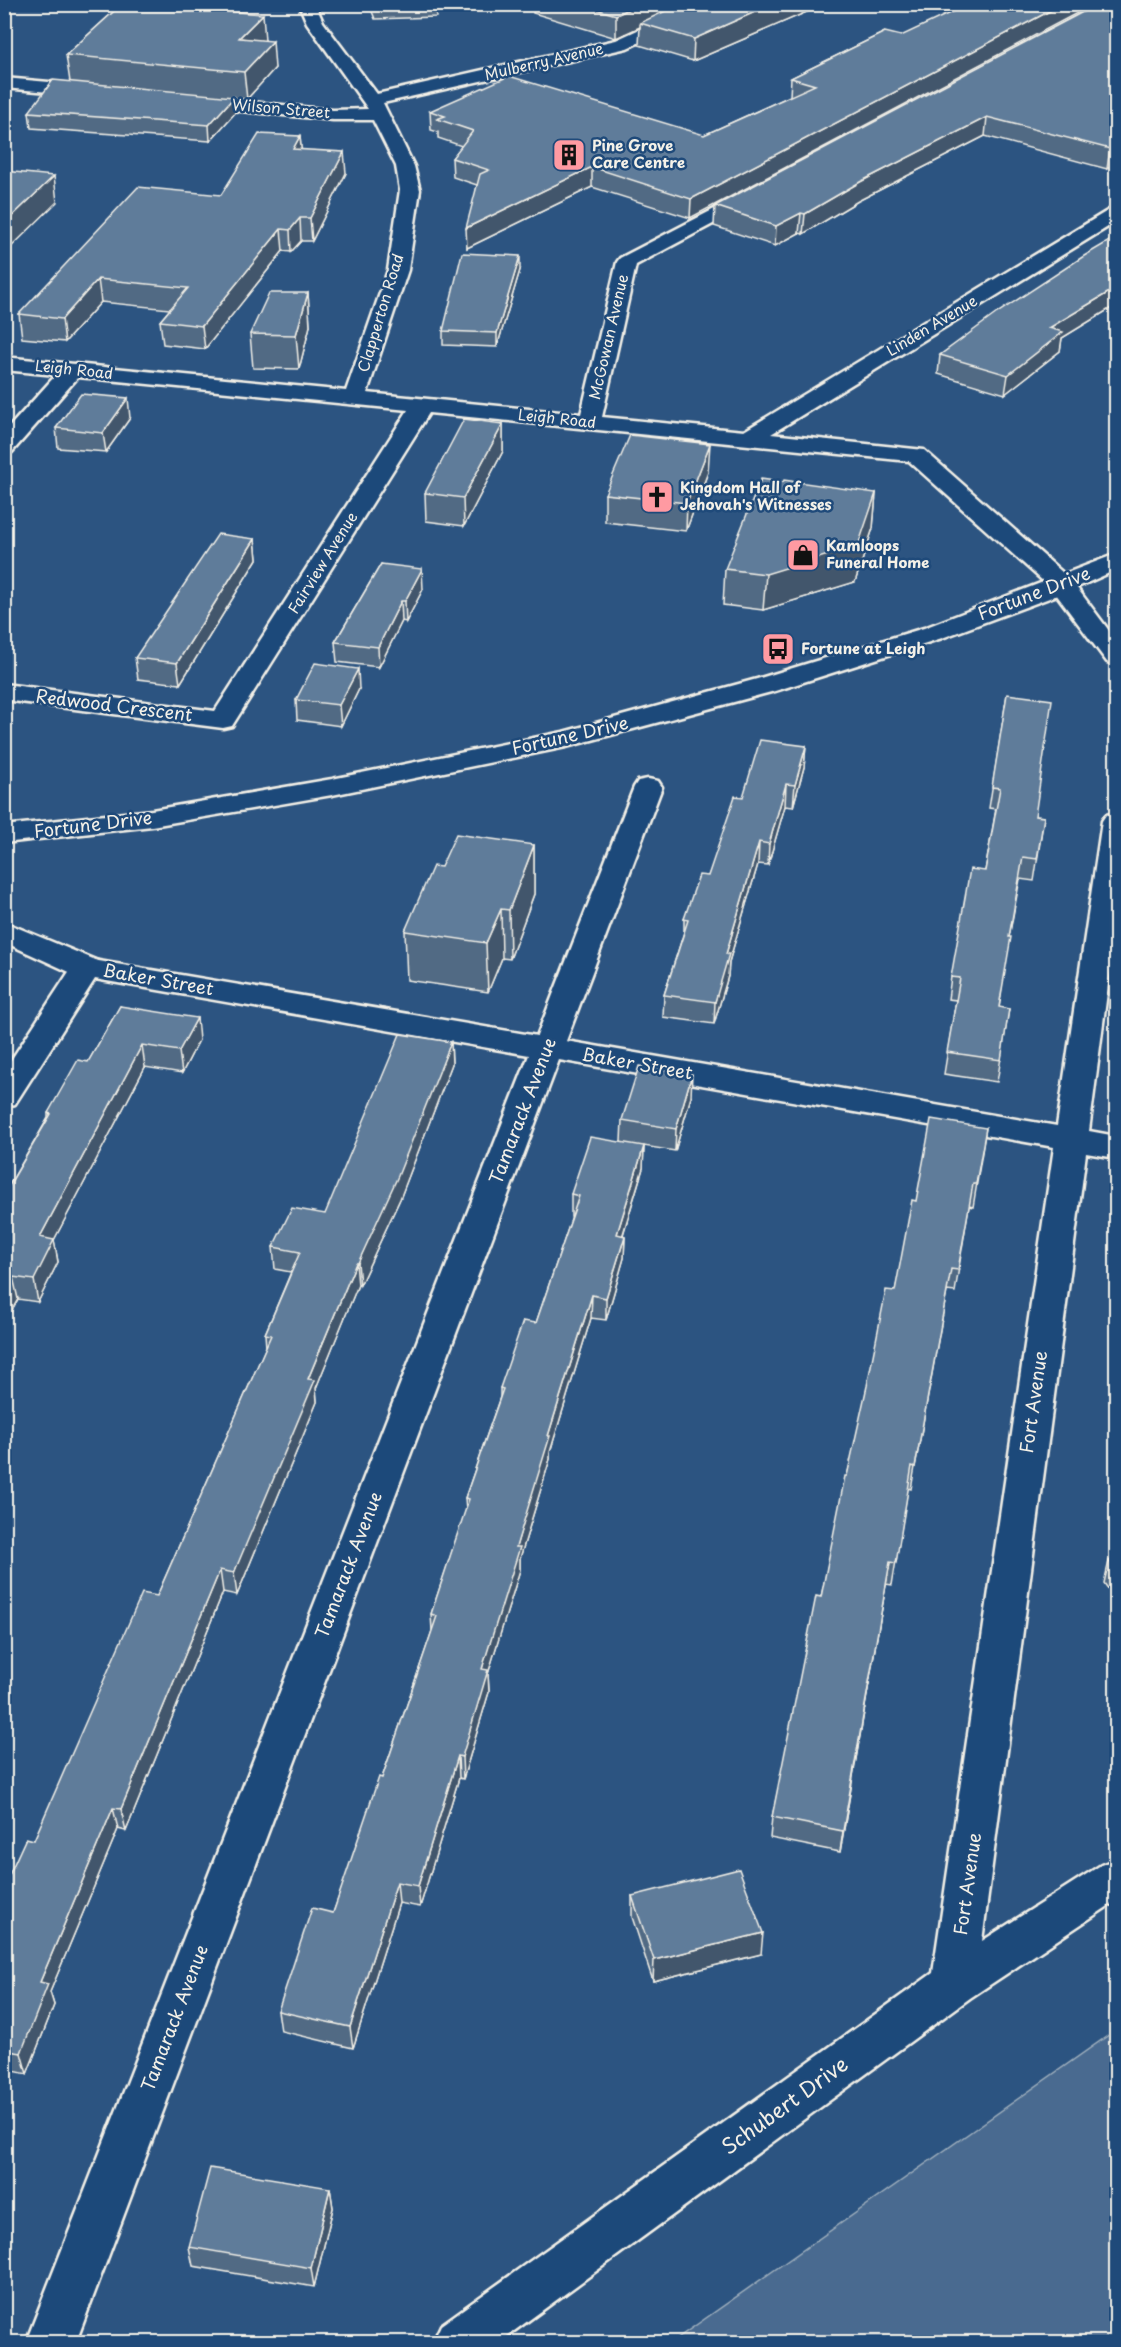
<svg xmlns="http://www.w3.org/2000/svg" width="1121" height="2347" font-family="'Playpen Sans',sans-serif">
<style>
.green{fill:#496b90;stroke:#9eaebc;stroke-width:1.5}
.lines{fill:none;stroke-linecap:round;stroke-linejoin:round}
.minor-casing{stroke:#f4f1e8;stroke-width:5}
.secondary-casing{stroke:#f4f1e8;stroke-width:5}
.minor{fill:#1f4a7a;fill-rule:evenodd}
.secondary{fill:#1f4a7a;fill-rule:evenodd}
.wall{fill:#516a84;stroke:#f4f1e8;stroke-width:1.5}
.shaded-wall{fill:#42566c;stroke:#f4f1e8;stroke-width:1.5}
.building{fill:#5e7b9a;stroke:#f4f1e8;stroke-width:1.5}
.labels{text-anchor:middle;stroke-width:5;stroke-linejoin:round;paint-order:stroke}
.far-street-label{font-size:15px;fill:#f4f1e8;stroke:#1f4a7a}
.far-poi-label{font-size:15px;font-weight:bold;fill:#f4f1e8;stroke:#1f4a7a;text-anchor:start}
.street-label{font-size:18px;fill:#f4f1e8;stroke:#1f4a7a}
.near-street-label{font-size:21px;fill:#f4f1e8;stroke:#1f4a7a}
</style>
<rect width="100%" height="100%" fill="#2c5481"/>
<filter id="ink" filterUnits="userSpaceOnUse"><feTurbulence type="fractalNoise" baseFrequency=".0167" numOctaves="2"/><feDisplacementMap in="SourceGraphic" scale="12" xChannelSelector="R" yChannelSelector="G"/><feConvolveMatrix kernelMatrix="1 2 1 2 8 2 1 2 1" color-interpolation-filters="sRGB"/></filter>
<g filter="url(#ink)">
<!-- green -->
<polygon class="green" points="1116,2030 1116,2342 672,2342"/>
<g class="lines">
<!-- minor casing -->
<g class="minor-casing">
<g id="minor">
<polygon points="299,4 315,4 323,22 377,94 616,40 694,4 717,4 715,8 627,48 383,103 414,166 420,190 408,270 367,393 581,414 617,262 620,258 753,189 760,191 763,195 760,199 636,265 602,417 744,431 1109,210 1116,208 1116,222 771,434 924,450 1071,580 1116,640 1116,665 1107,662 1053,590 909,461 429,413 232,726 223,728 4,700 4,684 215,711 408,410 78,377 12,452 4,454 4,433 56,375 4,370 4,357 346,391 388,270 400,190 396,166 373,120 333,120 190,106 184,105 181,101 184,97 190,96 333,110 368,109 307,23"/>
<polygon points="4,78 94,86 100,87 103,91 100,95 94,96 4,88"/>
<polygon points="648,779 658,781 662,787 566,1041 1057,1126 1102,821 1106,815 1116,813 1116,923 1089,1131 1116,1136 1116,1158 1086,1153 982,1941 1101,1865 1116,1859 1116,1901 970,1998 499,2342 433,2342 441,2325 933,1973 1054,1147 559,1060 76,2342 26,2342 529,1055 95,979 15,1104 4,1107 4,1071 76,961 87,959 537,1036 634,787 638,781"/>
</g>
</g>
<!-- secondary casing -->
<g class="secondary-casing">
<g id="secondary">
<polygon points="1116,554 1116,570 1071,590 942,638 775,691 566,747 332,795 152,826 4,843 4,826 152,810 332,779 563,732 757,679 924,628"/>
<polygon points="4,922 98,961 102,968 98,975 87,977 76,975 4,942"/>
</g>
</g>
<!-- minor -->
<use href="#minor" class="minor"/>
<!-- secondary -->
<use href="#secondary" class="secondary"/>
</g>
<!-- wall -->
<g class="wall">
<polygon points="122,4 244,4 237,12 265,40 275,68 247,99 234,98 235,113 210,141 31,128 29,112 70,82 66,55"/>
<polygon points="369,4 436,4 436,17 375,19"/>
<polygon points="533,4 816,4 816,8 693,61 639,45 640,27 616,38 533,13"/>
<polygon points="1098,4 1116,163 1107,169 985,136 858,201 803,234 799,233 775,246 714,226 715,206"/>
<polygon points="885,32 690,218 592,187 467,248 477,185 453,177 452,158 462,146 438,138 438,132 431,130 430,111 704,135 790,96 791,78"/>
<polygon points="300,136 301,149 346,173 312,241 301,241 291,252 283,251 205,349 163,344 160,321 170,309 101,302 65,342 22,338 19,314 221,195"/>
<polygon points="1116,237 1116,305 1062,338 1060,351 1005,394 938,374 940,355"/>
<polygon points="520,270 497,347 443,345 443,331"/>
<polygon points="308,293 310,326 299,369 253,368 250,334"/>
<polygon points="130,418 106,452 58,448 56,428"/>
<polygon points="503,424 503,451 464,526 426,521 425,493"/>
<polygon points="708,472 686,531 605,522 605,494"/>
<polygon points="876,493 873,528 855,582 763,610 723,605 725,569"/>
<polygon points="255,539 257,559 180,684 138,679 135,658"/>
<polygon points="381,564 423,589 406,622 402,621 379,667 337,662 335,642"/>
<polygon points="359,689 341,726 297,720 296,700"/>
<polygon points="1007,694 1035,816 1044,817 1034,881 1020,879 1009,937 999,1008 1009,1009 997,1082 944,1074 956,1000 948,999 951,977 985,871 996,809 989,808"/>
<polygon points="806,746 804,767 793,807 785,806 768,865 758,864 729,962 728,976 714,1024 663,1017 664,995 684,932 684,919 708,876 743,797"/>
<polygon points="534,845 534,894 510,959 502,958 488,992 407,980 405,931 441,867"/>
<polygon points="120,1006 199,1040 182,1073 145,1067 54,1240 58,1262 38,1302 18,1299 4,1324 4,1194 48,1118 48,1113 88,1062"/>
<polygon points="451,1042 452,1064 400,1199 360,1285 358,1285 316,1388 317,1402 237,1595 223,1592 126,1831 118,1829 50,1992 54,2005 27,2074 4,2069 4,1886 34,1840 157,1596 266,1347 265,1334 291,1272 275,1269 273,1247 325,1214"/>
<polygon points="691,1097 675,1151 644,1146 643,1168 623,1235 625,1236 624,1258 606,1320 591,1318 550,1452 550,1459 520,1558 520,1570 488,1674 489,1692 463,1779 459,1778 420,1907 399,1903 353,2048 281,2031 278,2011 333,1913 382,1778 432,1631 431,1614 466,1510 465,1498 500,1397 500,1388 536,1323 572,1217 571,1217 571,1194 621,1142 622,1120"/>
<polygon points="986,1128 973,1207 969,1206 955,1292 947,1291 911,1489 908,1488 892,1585 886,1584 840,1852 770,1838 772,1817 821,1597 847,1476 895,1291 916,1201"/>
<polygon points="1116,1558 1116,1600 1104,1583 1109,1561"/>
<polygon points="632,1896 761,1954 653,1981 632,1917"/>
<polygon points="330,2188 333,2208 314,2287 193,2266 189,2247"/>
</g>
<!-- shaded-wall -->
<g class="shaded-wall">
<polygon points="218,4 244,4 215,36 213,10"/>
<polygon points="640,4 688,4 640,23 640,27 616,38 616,15"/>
<polygon points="773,4 816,4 816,8 693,61 694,39"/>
<polygon points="1063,4 1094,4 690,218 691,199"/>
<polygon points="263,14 265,41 239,38"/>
<polygon points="273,41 275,68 247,99 244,72"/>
<polygon points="234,97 235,113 210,141 209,125"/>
<polygon points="987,117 985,136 858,201 803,234 805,214 860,182"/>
<polygon points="300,136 302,158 293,149"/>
<polygon points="1116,146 1116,163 1107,169 1110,149"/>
<polygon points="344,152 346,173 312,241 310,218"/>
<polygon points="592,167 592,187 467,248 466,228"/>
<polygon points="54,176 57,202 4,254 4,224"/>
<polygon points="801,213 799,233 775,246 776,226"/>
<polygon points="300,218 301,241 291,252 290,230"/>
<polygon points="281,229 283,251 205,349 202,326"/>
<polygon points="520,256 520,270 497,347 497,333"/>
<polygon points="98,279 101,302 65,342 62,319"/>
<polygon points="1116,288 1116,305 1062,338 1060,351 1005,394 1008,375 1049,328"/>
<polygon points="308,293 310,326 299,369 296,335"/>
<polygon points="128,398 130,418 106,452 103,433"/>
<polygon points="503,424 503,451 464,526 463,498"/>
<polygon points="710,444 708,472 686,531 687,503"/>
<polygon points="876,493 873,528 855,582 763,610 766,574"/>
<polygon points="255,539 257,559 180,684 177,663"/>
<polygon points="422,569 423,589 406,622 405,601"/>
<polygon points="5,601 8,622 4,627 4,602"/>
<polygon points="401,601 402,621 379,667 378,647"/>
<polygon points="358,669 359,689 341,726 339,705"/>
<polygon points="806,746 804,767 793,807 795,785"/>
<polygon points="786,784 785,806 768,865 769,844"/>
<polygon points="759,842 758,864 729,962 728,976 714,1024 715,1002 726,954"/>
<polygon points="534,845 534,894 510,959 509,910"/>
<polygon points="501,909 502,958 488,992 486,943"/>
<polygon points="197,1018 199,1040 182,1073 179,1051"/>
<polygon points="451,1042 452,1064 400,1199 360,1285 358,1263"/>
<polygon points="142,1045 145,1067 54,1240 58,1262 38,1302 34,1280 40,1237"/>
<polygon points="692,1074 691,1097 675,1151 676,1129"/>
<polygon points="644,1146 643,1168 616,1257 617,1234"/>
<polygon points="625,1236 624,1258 606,1320 606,1298"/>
<polygon points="356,1263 358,1285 316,1388 317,1402 237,1595 234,1573 308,1379"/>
<polygon points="13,1277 18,1299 4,1324 4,1292"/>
<polygon points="592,1295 591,1318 550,1452 550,1459 520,1558 520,1570 488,1674 489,1692 463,1779 462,1757 482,1669 516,1547 548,1436"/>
<polygon points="890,1562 886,1584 840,1852 843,1831"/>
<polygon points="220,1570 223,1592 126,1831 121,1809"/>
<polygon points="458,1756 459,1778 420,1907 418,1886"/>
<polygon points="113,1808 118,1829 50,1992 54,2005 27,2074 21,2053 40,1982"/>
<polygon points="397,1882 399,1903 353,2048 350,2027"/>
<polygon points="763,1933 761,1954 653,1981 654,1960"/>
<polygon points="330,2188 333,2208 314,2287 311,2268"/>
</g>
<!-- building -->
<g class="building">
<polygon points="122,4 218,4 213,10 263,14 239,38 273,41 244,72 66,55"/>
<polygon points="579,4 640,4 616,15"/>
<polygon points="680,4 773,4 694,39 640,23"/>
<polygon points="969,4 1063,4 691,199 592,167 466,228 480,174 489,170 452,158 473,131 437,119 445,116 430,111 509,76 704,135 815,85 791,78 885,32 901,36"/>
<polygon points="1098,4 1116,4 1116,146 1110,149 987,117 860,182 805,214 801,213 776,226 715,206"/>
<polygon points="53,80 234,97 209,125 29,112"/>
<polygon points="259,134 300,136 293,149 344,152 310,218 300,218 290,230 281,229 202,326 160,321 188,288 98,279 62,319 19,314 138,187 221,195"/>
<polygon points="4,171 54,176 4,224"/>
<polygon points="1116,237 1116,288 1049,328 1063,332 1008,375 940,355 997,313 1084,256"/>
<polygon points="462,253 520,256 497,333 443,331"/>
<polygon points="269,293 308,293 296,335 250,334"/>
<polygon points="81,394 128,398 103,433 56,428"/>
<polygon points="464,419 503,424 463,498 425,493"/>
<polygon points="630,435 710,444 687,503 605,494"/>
<polygon points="761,479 783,482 784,480 876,493 858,546 766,574 725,569"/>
<polygon points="218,534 255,539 177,663 135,658"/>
<polygon points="381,564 422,569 405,601 401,601 378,647 335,642"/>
<polygon points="315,663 358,669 339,705 296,700"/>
<polygon points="1007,694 1052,700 1035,816 1044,817 1037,859 1023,857 1009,937 1011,937 999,1007 1009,1009 1001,1060 947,1052 960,978 951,977 970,869 985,871 1000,788 992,787"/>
<polygon points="760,740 806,746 795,785 786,784 769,844 759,842 726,954 729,954 715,1002 664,995 688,920 684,919 699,875 708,876 735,796 743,797"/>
<polygon points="456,834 534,845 509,910 501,909 486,943 405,931 433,866 441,867"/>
<polygon points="120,1006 197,1018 179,1051 142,1045 40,1237 54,1240 34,1280 13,1277 4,1292 4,1194 51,1114 48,1113 78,1060 88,1062"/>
<polygon points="400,1034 451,1042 398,1176 358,1263 356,1263 308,1379 315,1380 234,1573 220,1570 121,1809 113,1808 40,1982 48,1984 21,2053 4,2050 4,1886 26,1838 34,1840 142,1593 157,1596 271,1335 265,1334 300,1252 273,1247 292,1208 325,1214"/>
<polygon points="639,1066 692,1074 676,1129 622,1120"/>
<polygon points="931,1119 986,1128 976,1184 973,1184 958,1270 951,1269 915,1467 912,1466 896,1563 890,1562 843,1831 772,1817 816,1596 821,1597 845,1476 847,1476 867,1386 886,1290 895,1291 912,1200 916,1201"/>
<polygon points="590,1137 644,1146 617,1234 625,1236 606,1298 592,1295 548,1436 550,1436 516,1547 520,1547 482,1669 488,1670 462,1757 458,1756 418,1886 397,1882 350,2027 278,2011 312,1908 333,1913 379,1777 382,1778 437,1616 431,1614 469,1499 465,1498 503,1389 500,1388 523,1321 536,1323 579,1196 571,1194"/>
<polygon points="1116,1558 1116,1571 1109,1561"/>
<polygon points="739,1869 763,1933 654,1960 632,1896"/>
<polygon points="210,2168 330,2188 311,2268 189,2247"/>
</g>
</g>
<!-- icons -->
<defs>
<g id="building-square" transform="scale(1.725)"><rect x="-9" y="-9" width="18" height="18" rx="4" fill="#ff9aa2" stroke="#1f4a7a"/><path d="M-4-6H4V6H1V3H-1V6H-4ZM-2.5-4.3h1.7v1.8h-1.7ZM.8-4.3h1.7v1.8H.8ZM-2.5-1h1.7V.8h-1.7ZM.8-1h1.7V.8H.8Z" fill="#111"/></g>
<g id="church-square" transform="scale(1.725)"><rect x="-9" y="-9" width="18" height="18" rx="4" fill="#ff9aa2" stroke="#1f4a7a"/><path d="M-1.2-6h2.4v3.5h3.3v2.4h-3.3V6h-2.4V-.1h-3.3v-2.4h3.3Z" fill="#111"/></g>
<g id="shop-square" transform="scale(1.725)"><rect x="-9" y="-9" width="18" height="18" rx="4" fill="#ff9aa2" stroke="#1f4a7a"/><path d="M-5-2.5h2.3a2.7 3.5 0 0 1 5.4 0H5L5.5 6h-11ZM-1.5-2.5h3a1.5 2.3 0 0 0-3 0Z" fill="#111"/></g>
<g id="bus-square" transform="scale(1.725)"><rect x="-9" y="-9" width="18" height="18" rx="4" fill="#ff9aa2" stroke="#1f4a7a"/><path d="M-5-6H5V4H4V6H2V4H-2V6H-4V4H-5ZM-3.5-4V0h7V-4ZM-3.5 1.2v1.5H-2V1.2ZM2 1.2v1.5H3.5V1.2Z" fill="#111"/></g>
</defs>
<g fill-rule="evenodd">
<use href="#building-square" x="569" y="155"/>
<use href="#church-square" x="657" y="497"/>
<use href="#shop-square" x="803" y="555"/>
<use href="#bus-square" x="778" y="649"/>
</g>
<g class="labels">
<!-- far-street labels -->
<g class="far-street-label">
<text transform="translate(544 62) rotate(-13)" y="5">Mulberry Avenue</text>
<text transform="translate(281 109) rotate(5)" y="5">Wilson Street</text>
<text transform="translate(381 313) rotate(-73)" y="5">Clapperton Road</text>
<text transform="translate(932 326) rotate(-31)" y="5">Linden Avenue</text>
<text transform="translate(609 337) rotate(-77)" y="5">McGowan Avenue</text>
<text transform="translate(74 370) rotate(6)" y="5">Leigh Road</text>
<text transform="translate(557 419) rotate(6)" y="5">Leigh Road</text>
<text transform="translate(323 563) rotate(-58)" y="5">Fairview Avenue</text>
</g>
<!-- far-poi labels -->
<g class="far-poi-label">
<text x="592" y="151">Pine Grove<tspan x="592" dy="17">Care Centre</tspan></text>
<text x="680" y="493">Kingdom Hall of<tspan x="680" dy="17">Jehovah's Witnesses</tspan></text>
<text x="826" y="551">Kamloops<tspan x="826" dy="17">Funeral Home</tspan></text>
<text x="801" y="654">Fortune at Leigh</text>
</g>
<!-- street labels -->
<g class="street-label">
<text transform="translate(1034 594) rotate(-21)" y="6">Fortune Drive</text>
<text transform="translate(114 706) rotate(7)" y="6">Redwood Crescent</text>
<text transform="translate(570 736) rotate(-13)" y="6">Fortune Drive</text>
<text transform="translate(93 825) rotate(-7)" y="6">Fortune Drive</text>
<text transform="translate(158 980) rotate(10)" y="6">Baker Street</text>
<text transform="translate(637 1064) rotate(10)" y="6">Baker Street</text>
<text transform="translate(523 1111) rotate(-69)" y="6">Tamarack Avenue</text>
<text transform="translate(1034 1402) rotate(-82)" y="6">Fort Avenue</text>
<text transform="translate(349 1565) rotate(-69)" y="6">Tamarack Avenue</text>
<text transform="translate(968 1884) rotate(-82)" y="6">Fort Avenue</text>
<text transform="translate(175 2018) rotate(-69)" y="6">Tamarack Avenue</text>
</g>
<!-- near-street labels -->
<g class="near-street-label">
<text transform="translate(785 2106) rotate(-36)" y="7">Schubert Drive</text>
</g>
</g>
<!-- margin -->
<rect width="1121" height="2347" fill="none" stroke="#1f4a7a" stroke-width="24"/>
<rect x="12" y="12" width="1097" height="2323" fill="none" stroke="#f4f1e8" stroke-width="2" filter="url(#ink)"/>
</svg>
